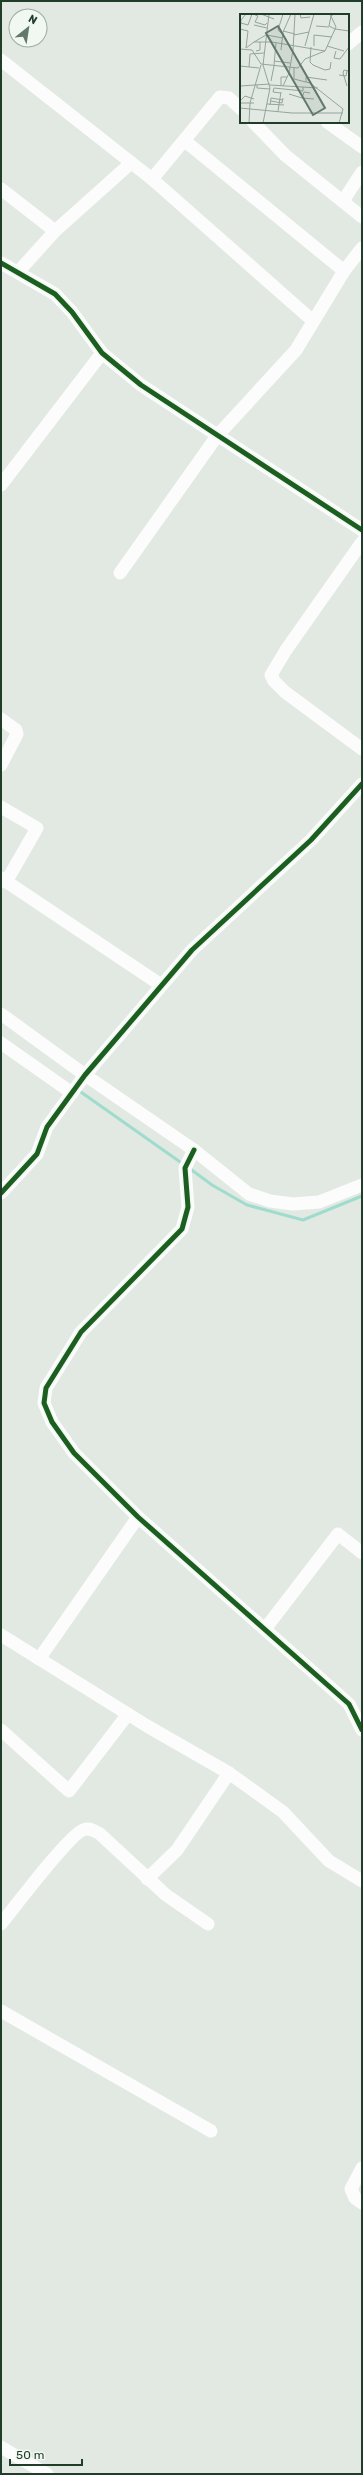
<svg xmlns="http://www.w3.org/2000/svg" width="363" height="2475" font-family="Rubik,sans-serif">
<style>
.lines{fill:none;stroke-linecap:round;stroke-linejoin:round}
.stream{stroke:#9fdccd;stroke-width:3}
.minor{stroke:#fbfcfb;stroke-width:13}
.cycleway-casing{stroke:#f0f8f1;stroke-width:8}
.cycleway{stroke:#1b5e20;stroke-width:5}
.inset-road{fill:none;stroke:#94a499;stroke-width:1}
.view{fill:#63796a;fill-opacity:0.15;stroke:#63796a;stroke-width:2}
.inset-edge{fill:none;stroke:#1f3d29;stroke-width:2}
</style>
<rect width="100%" height="100%" fill="#e2e9e3"/>
<g class="lines">
<!-- stream -->
<g class="stream">
<polyline points="78,1090 183,1164"/>
<polyline points="189,1168 212,1185 247,1205 303,1220 362,1196"/>
</g>
<!-- minor -->
<g class="minor">
<polyline points="348,44 362,32"/>
<polyline points="1,60 152,179 313,321"/>
<polyline points="253,122 285,155 362,217"/>
<polyline points="327,122 362,147"/>
<polyline points="185,141 344,271"/>
<polyline points="152,179 220,97 229,98 241,109"/>
<polyline points="1,189 55,231 18,272"/>
<polyline points="343,201 362,172"/>
<polyline points="55,231 131,163"/>
<polyline points="1,263 55,294 72,312 102,353 141,385 362,530"/>
<polyline points="1,485 102,353"/>
<polyline points="362,542 286,650 271,675 274,681 285,692 362,749"/>
<polyline points="120,573 217,436 296,350 344,271 362,248"/>
<polyline points="1,719 16,730 17,734 1,765"/>
<polyline points="1,807 37,828 6,882"/>
<polyline points="1,878 161,985"/>
<polyline points="1,1014 85,1075 194,1150 249,1194 270,1201 293,1204 319,1202 362,1185"/>
<polyline points="1,1043 72,1093"/>
<polyline points="194,1150 185,1168 188,1207 182,1229 81,1332 46,1388 44,1403 52,1422 74,1453 138,1517 349,1704 362,1730"/>
<polyline points="1,1193 37,1154 47,1127 85,1075 192,950 311,840 362,784"/>
<polyline points="265,1629 338,1534 362,1553"/>
<polyline points="1,1635 147,1726 229,1773 283,1812 329,1861 362,1881"/>
<polyline points="39,1659 138,1517"/>
<polyline points="1,1730 69,1791 128,1714"/>
<polyline points="147,1879 177,1850 229,1773"/>
<path d="M1 1924C14 1908 69 1835 83 1830 89 1827 95 1831 100 1834L166 1895 208 1924"/>
<polyline points="1,2011 211,2131"/>
<polyline points="362,2168 351,2189 355,2198 362,2203"/>
<polyline points="1,2447 47,2474"/>
</g>
<!-- cycleway casing -->
<g class="cycleway-casing">
<g id="cycleway">
<polyline points="1,263 55,294 72,312 102,353 141,385 362,530"/>
<polyline points="194,1150 185,1168 188,1207 182,1229 81,1332 46,1388 44,1403 52,1422 74,1453 138,1517 349,1704 362,1730"/>
<polyline points="1,1193 37,1154 47,1127 85,1075 192,950 311,840 362,784"/>
</g>
</g>
<!-- cycleway -->
<use href="#cycleway" class="cycleway"/>
</g>
<!-- overview -->
<g transform="translate(240 14)">
<rect width="109" height="109" fill="#e2e9e3"/>
<path class="inset-road" d="M13 0 18 2 15 8 25 11 27 9M21 0 34 5M60 0 61 4 70 3M94 0 91 2 89 12 95 15M1 9 8 11 12 0M14 11 27 14M76 12 89 13M0 15 8 17 6 34M95 15 109 17M43 17 55 20M41 19 38 16 43 0M0 21 1 6 6 0M26 21 43 24M54 21 69 18M14 28 26 21M65 32 74 0M74 32V21L92 23M87 32 104 37M71 33 70 48 73 51 85 56 90 55 91 48M6 34 14 28H32L85 37M0 35 12 36 21 50 58 54 65 45 85 37 96 13 90 0M41 36 43 18 51 0M16 37 20 36V28M96 37 94 44 100 45 109 33M34 47 50 49M34 51 36 29M0 52 19 54M9 53 10 40 24 39M54 53V65L70 69 103 95 99 109M99 61 106 62 107 57M31 67 34 52M66 68V63L87 66M17 71V74L30 75M30 71 78 74M0 72 30 70M41 72V63H47M43 72 49 59 53 36 55 0M107 72 103 59 104 56 109 57M41 79 33 78 34 74 63 77V73M49 80 62 84 64 78 70 79M62 84 74 85M0 87 5 82 14 85M31 87 42 89 43 84M0 89H14M27 90 44 91M30 91 31 84 43 86M0 94 52 99H103M38 97 41 78M9 109 10 89 21 51M23 109 30 74 23 51 29 0"/>
<path class="view" d="M38 12 85 94 73 101 26 19Z"/>
<rect width="109" height="109" class="inset-edge"/>
</g>
<!-- border -->
<rect width="363" height="2475" fill="none" stroke="#1f3d29" stroke-width="4"/>
<!-- north arrow -->
<g transform="translate(28 28) rotate(30)"><circle r="19" fill="#f0f8f1" stroke="#9cada1"/>
<path d="M0-3L7 15L0 10L-7 15Z" fill="#63796a"/>
<text y="-6" font-size="11" font-weight="bold" text-anchor="middle" fill="#1f3d29">N</text>
</g>
<!-- scale -->
<path d="M10 2459v6h72v-6" fill="none" stroke="#1f3d29" stroke-width="2"/>
<text x="16" y="2459" font-size="12" fill="#1f3d29" stroke="#f0f8f1" stroke-width="3" paint-order="stroke">50 m</text>
</svg>
